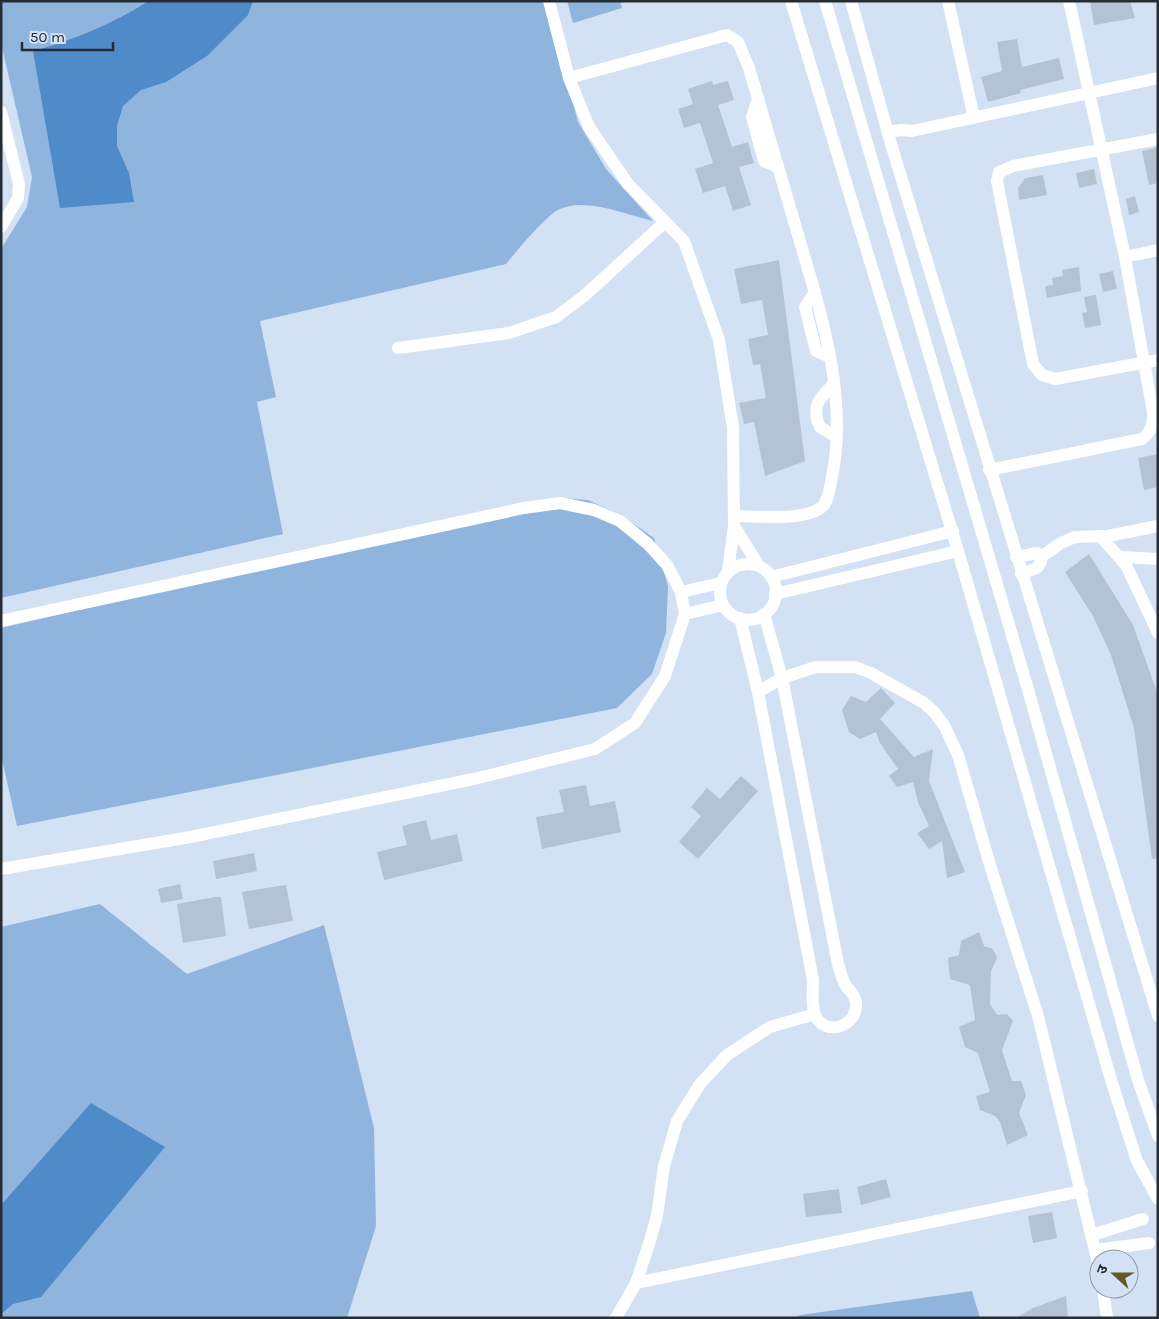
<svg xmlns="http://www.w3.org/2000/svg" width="1159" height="1319" font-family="Karla,'Noto Sans Devanagari',sans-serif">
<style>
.green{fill:#8fb5df}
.water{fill:#4f8ac9}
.building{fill:#b4c3d4}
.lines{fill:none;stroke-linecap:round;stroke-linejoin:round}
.minor{stroke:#fff;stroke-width:12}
</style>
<rect width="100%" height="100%" fill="#d2e1f3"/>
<!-- green -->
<g class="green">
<path d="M1 1H546L578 122 606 169 653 221C627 215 585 197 560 209 546 215 516 252 506 264L260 321 276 397 257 402 283 534 1 598V249L27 207 32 177 1 43Z"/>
<polygon points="567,1 620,1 622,8 573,23"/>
<polygon points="559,498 588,500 621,515 654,538 668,586 666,633 652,674 617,708 17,826 1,755 1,628"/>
<polygon points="100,904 187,974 324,925 374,1128 376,1226 347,1318 1,1318 1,927"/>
<polygon points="972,1291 980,1318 793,1318 800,1315"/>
</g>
<!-- water -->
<g class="water">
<path d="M149 1H253L248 15 207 56 166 82 141 90 123 106 117 126V146L129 173 134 202 60 208 33 51C74 40 112 24 149 1Z"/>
<polygon points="91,1103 165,1147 41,1297 13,1304 1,1314 1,1205"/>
</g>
<!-- building -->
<g class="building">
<polygon points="1090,1 1130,1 1135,18 1094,25"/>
<polygon points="1017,39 1022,67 1059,58 1064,79 1020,90 1021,93 988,102 981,77 1002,71 997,42"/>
<polygon points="712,81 713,85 728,81 734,100 718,105 732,147 748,142 754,163 739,167 751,205 733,211 725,186 703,193 695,169 713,163 700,123 684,128 678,109 693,104 688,89"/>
<polygon points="1158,147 1158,183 1149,185 1142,151"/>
<polygon points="1094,169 1097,184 1079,188 1076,173"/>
<polygon points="1043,175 1047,195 1019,200 1018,188 1025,178"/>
<polygon points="1135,196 1139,212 1129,215 1126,199"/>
<polygon points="779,260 805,461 765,476 754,422 744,424 739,403 766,398 760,364 753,365 748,339 768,335 762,300 741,304 734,269"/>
<polygon points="1079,267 1081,291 1047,298 1045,286 1053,285 1052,278 1063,276 1062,270"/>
<polygon points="1113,271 1117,289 1103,292 1099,274"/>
<polygon points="1096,295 1101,325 1085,328 1082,313 1087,312 1084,297"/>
<polygon points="1158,454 1158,487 1144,490 1138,458"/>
<polygon points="1089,554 1133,625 1158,695 1158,858 1152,859 1134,728 1111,655 1093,616 1065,572"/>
<polygon points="881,688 895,703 880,719 914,757 933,749 929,781 965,872 947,878 942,841 929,849 917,833 929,826 918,802 913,782 897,787 889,776 898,769 880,743 876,732 860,739 849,732 842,710 851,696 866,702"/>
<polygon points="741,776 758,791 698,859 679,842 701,816 691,807 707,788 720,799"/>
<polygon points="586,785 590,806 615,801 621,832 542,849 536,817 564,812 559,790"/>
<polygon points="426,820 431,840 457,834 463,861 384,880 377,852 407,845 402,826"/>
<polygon points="254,853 257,871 216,879 213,861"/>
<polygon points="180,884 183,899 161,903 158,889"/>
<polygon points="286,885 293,921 249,929 242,892"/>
<polygon points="215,897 221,897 226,936 183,943 177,904"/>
<polygon points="979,932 984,946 993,949 997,958 991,971 990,1004 997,1015 1007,1014 1013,1021 1002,1050 1012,1081 1021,1081 1026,1095 1019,1113 1028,1135 1007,1145 1000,1122 995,1116 980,1110 976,1096 990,1092 978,1053 965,1047 959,1027 975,1020 970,985 950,979 948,958 959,955 961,941"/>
<polygon points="886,1179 891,1197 861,1205 857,1187"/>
<polygon points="839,1189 842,1213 806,1217 803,1194"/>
<polygon points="1052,1212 1057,1238 1033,1243 1028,1216"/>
<polygon points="1066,1296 1068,1318 1016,1318 1033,1308"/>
</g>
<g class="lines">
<!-- minor -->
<g class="minor">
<polyline points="549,1 569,78 589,127 628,184 684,241 719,340 733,428 734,526 728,572"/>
<polyline points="791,1 958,551 1112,1083 1137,1161 1158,1199"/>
<polyline points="825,1 1027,686 1138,1080 1158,1136"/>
<polyline points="851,1 891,144 1158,1016"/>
<polyline points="948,1 974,118"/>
<path d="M569 78 727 35 738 42 749 68C765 121 780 175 796 228 819 307 849 394 832 477 830 486 829 499 823 506 807 522 756 516 734 516"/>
<polyline points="758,99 752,117 764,161 778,167"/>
<polyline points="1,112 19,184 18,198 1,227"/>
<polyline points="888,132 901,130 912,131 1158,78"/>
<polyline points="1158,139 1013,166 999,172 997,181 1033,364 1042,375 1055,379 1158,360"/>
<polyline points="1125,257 1158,250"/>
<polyline points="815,292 805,307 816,351 830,357"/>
<polyline points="398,348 509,333 556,317 584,296 665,222"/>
<path d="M834 384C820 397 810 407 820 427L836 437"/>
<path d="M989 470 1142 439C1152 431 1153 425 1153 412L1125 257 1069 1"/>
<polyline points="734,526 759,566"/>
<polyline points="1100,536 1126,565 1158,633"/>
<polyline points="1016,557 1037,553 1041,557 1041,562 1037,568 1021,574"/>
<polyline points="1041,557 1061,543 1075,537 1108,536 1158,526"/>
<polyline points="1120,557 1158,559"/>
<circle cx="748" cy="592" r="28"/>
<polyline points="771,577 953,531"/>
<polyline points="681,592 721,583"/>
<polyline points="775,594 958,551"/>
<polyline points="685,614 723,605"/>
<path d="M740 618 758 692 813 980C813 990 811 1005 815 1015 825 1038 859 1026 856 1002 855 995 850 991 846 986 842 979 840 971 838 964L782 678 764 614"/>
<polyline points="1,621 524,508 560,503 594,510 620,521 648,544 667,565 681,592 685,614 665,676 635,723 595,749 474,779 185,838 1,869"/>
<polyline points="758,692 782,678 816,667 855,667 871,673 924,703 935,713 945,727 958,755 990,865 1038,1016 1099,1267"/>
<polyline points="1092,1235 1143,1219"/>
<polyline points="1095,1250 1149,1243"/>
<polyline points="636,1283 1082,1191"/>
<polyline points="1103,1289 1107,1318"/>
<polyline points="616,1318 636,1283 649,1244 657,1216 664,1166 677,1121 700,1084 727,1055 770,1027 815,1014"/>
</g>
</g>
<!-- border -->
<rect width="1159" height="1319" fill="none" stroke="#262c33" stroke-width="5"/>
<!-- north arrow -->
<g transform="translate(1114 1274) rotate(291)"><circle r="24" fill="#d2e1f3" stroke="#8d99a6"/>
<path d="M0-4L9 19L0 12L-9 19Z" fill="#615a26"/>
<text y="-8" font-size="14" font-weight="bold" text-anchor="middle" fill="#262c33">उ</text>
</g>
<!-- scale -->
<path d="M22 42v8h91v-8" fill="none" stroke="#262c33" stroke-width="2.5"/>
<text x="30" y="42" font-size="15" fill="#262c33" stroke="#d2e1f3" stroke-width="4" paint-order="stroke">50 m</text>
</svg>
